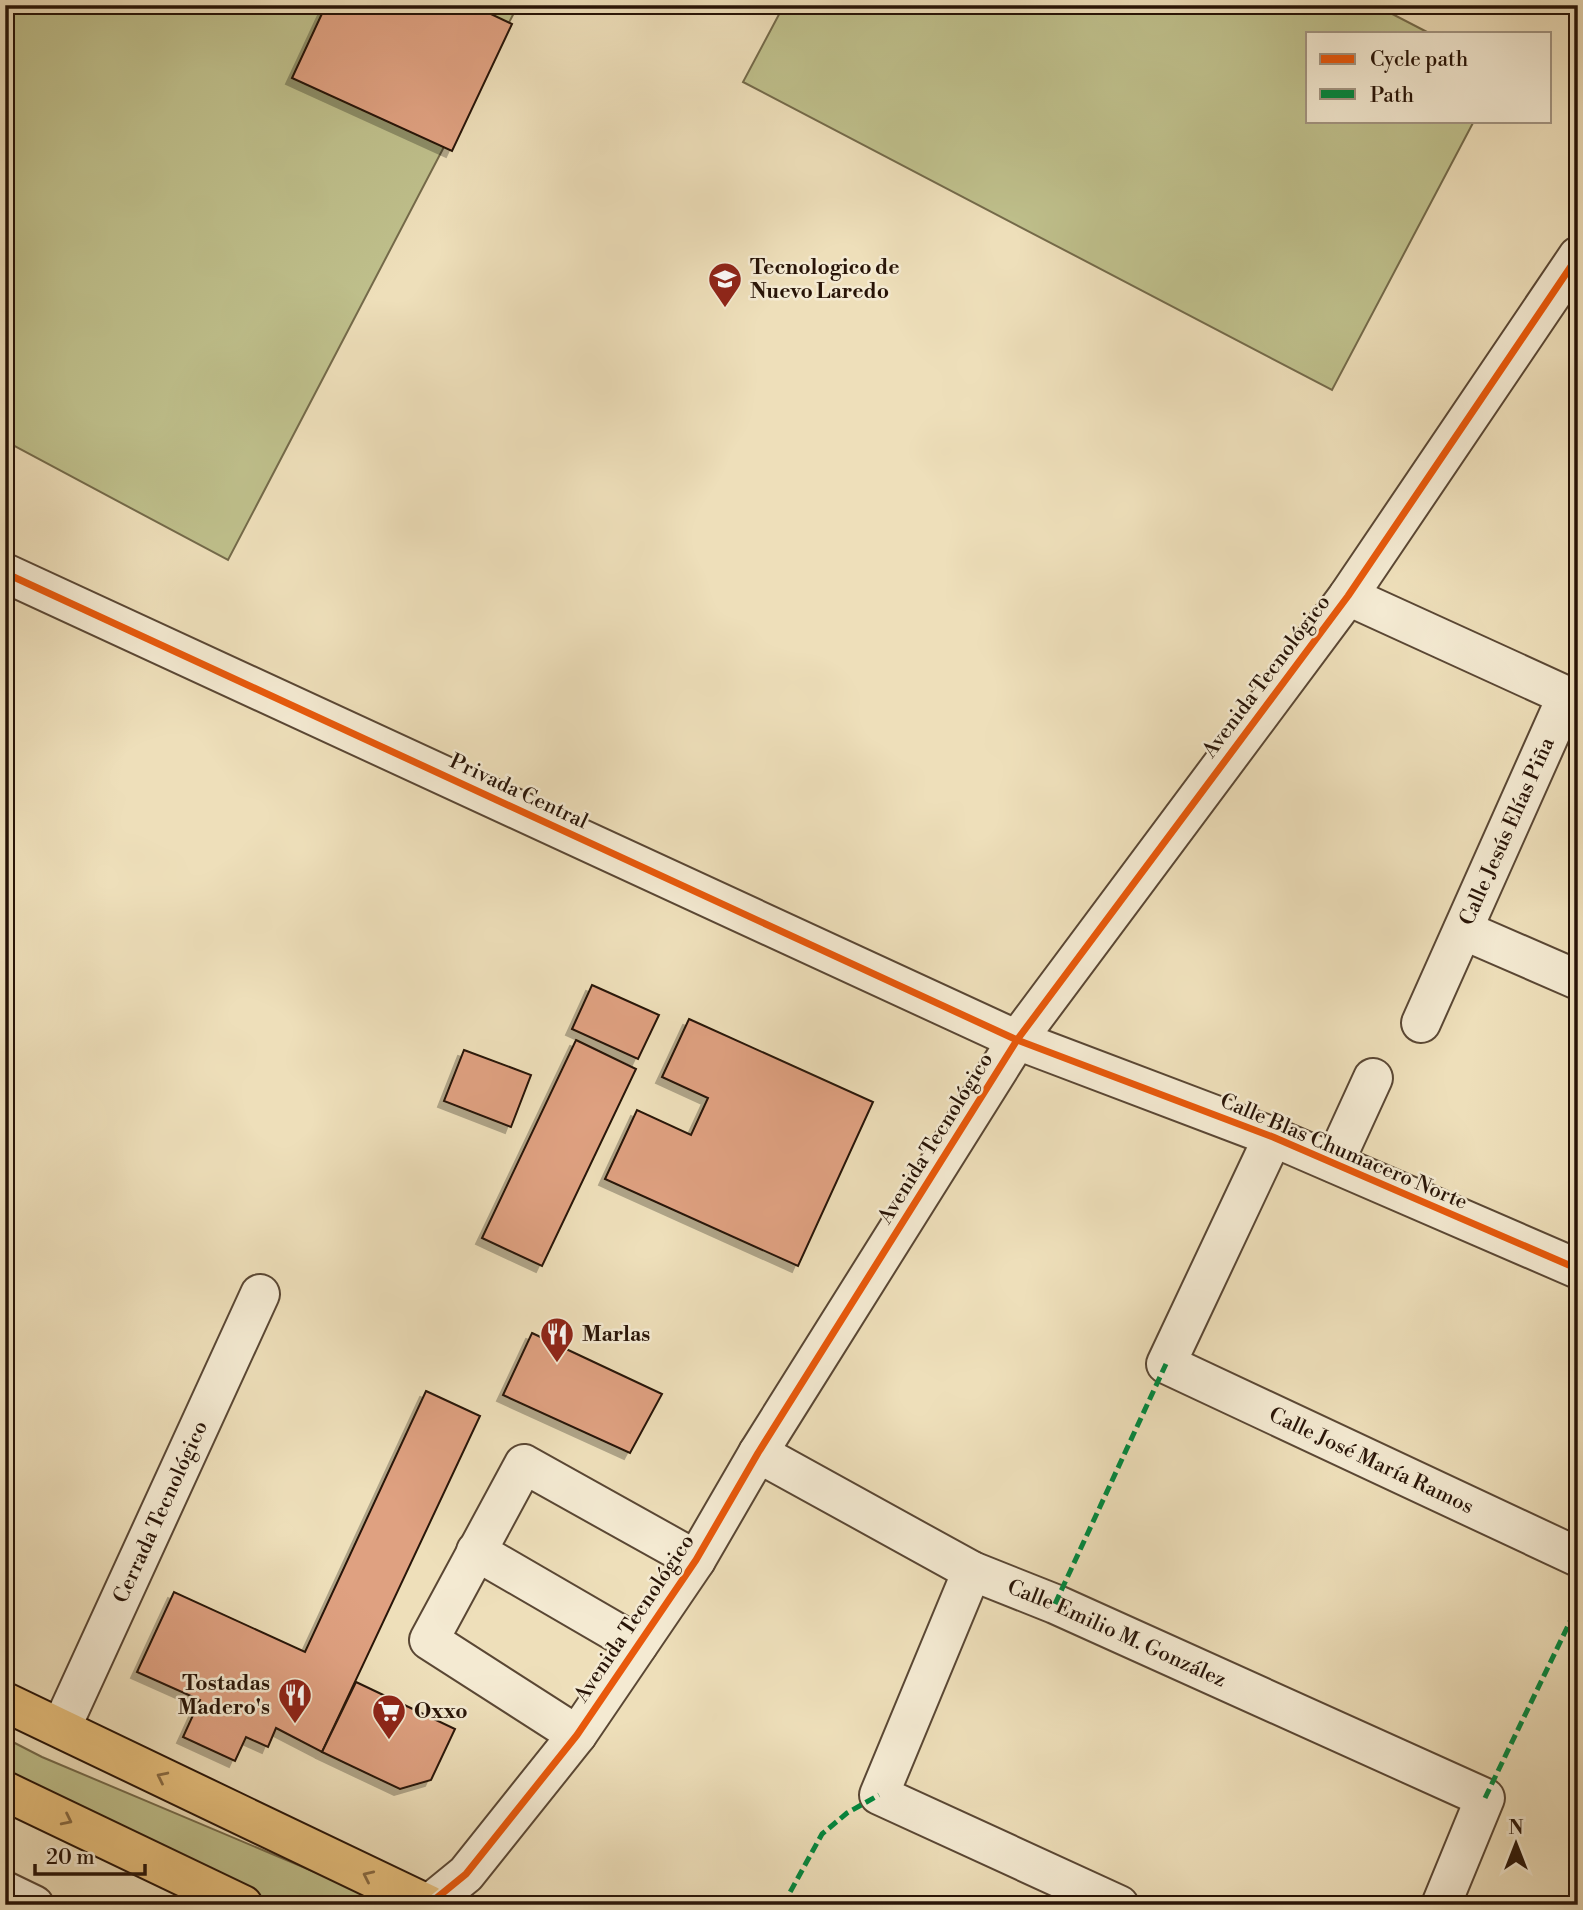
<svg xmlns="http://www.w3.org/2000/svg" width="1583" height="1910" font-family="'Libre Bodoni',serif">
<style>
.green{fill:#bfc08c;stroke:#746a4a;stroke-width:2}
.building{fill:#dfa181;stroke:#281407;stroke-width:2;filter:url(#shadow)}
.lines{fill:none;stroke-linecap:round;stroke-linejoin:round}
.minor-casing{stroke:#5a4734;stroke-width:42}
.major-casing{stroke:#281407;stroke-width:42}
.minor{stroke:#f4ead2;stroke-width:38}
.major{stroke:#e7c07d;stroke-width:38}
.quiet{stroke:#00873e;stroke-width:5;stroke-dasharray:10 5;stroke-linecap:butt}
.cycleway-casing{stroke:#f4ead2;stroke-width:11}
.cycleway{stroke:#e8590c;stroke-width:7}
.oneway{stroke:#886a42}
.labels{text-anchor:middle;stroke-width:5;stroke-linejoin:round;paint-order:stroke}
.poi-label{font-size:21px;font-weight:bold;fill:#281407;stroke:#f4ead2;text-anchor:start}
.street-label{font-size:21px;fill:#281407;stroke:#f4ead2}
</style>
<defs>
<filter id="shadow"><feDropShadow dx="-6" dy="6" stdDeviation="0" flood-color="#0004"/></filter>
</defs>
<rect width="100%" height="100%" fill="#eedfba"/>
<filter id="stains"><feTurbulence type="fractalNoise" baseFrequency=".00286" numOctaves="4"/><feColorMatrix values="0 0 0 0 .2 0 0 0 0 .09 0 0 0 0 .02 0 0 0 .5 -.17"/></filter>
<radialGradient id="worn" r=".72"><stop offset=".6" stop-color="#630" stop-opacity="0"/><stop offset="1" stop-color="#630" stop-opacity=".3"/></radialGradient>
<!-- green -->
<g class="green">
<polygon points="5,5 502,5 515,11 228,560 5,441"/>
<polygon points="784,5 1375,5 1429,33 1308,33 1308,121 1474,121 1332,390 743,82"/>
<polygon points="5,1738 42,1757 393,1905 269,1905 5,1777"/>
</g>
<!-- building -->
<g class="building">
<polygon points="326,5 472,5 512,24 452,151 292,78"/>
<polygon points="592,985 659,1015 638,1059 572,1029"/>
<polygon points="689,1019 873,1102 798,1266 605,1179 637,1110 691,1135 708,1098 662,1077"/>
<polygon points="576,1040 636,1069 542,1266 482,1238"/>
<polygon points="464,1050 531,1075 511,1127 444,1101"/>
<polygon points="532,1333 662,1394 630,1453 503,1395"/>
<polygon points="426,1391 480,1416 322,1752 276,1728 268,1747 246,1737 235,1761 183,1737 200,1700 137,1672 174,1592 305,1652"/>
<polygon points="356,1682 455,1729 431,1780 400,1789 322,1752"/>
</g>
<g class="lines">
<!-- minor casing -->
<g class="minor-casing">
<g id="minor">
<polyline points="5,573 1017,1040 1273,1137 1578,1269"/>
<polyline points="1348,596 1578,701"/>
<polyline points="1463,930 1578,980"/>
<path id="s1" d="M1421 1023 1567 696"/>
<path id="s2" d="M1273 1137 1166 1364 1578 1557"/>
<polyline points="1334,1163 1373,1078"/>
<path id="s3" d="M758 1453 972 1571 1055 1604 1485 1798 1441 1905"/>
<polyline points="476,1551 638,1645"/>
<polyline points="972,1571 879,1795 1119,1905"/>
<path id="s4" d="M61 1728 260 1294"/>
<polyline points="577,1735 429,1640 524,1464 696,1560"/>
<polyline points="5,1891 34,1905"/>
<polyline points="428,1905 466,1874 577,1735 696,1560 758,1453 1017,1040 1348,596 1578,256"/>
</g>
</g>
<!-- major casing -->
<g class="major-casing">
<g id="major">
<polyline points="5,1702 429,1905"/>
<polyline points="5,1791 243,1905"/>
</g>
</g>
<!-- minor -->
<use href="#minor" class="minor"/>
<!-- major -->
<use href="#major" class="major"/>
<!-- quiet -->
<g class="quiet">
<polyline points="1055,1604 1166,1364"/>
<polyline points="1485,1798 1578,1605"/>
<polyline points="783,1905 822,1834 847,1813 879,1795"/>
</g>
<!-- cycleway casing -->
<g class="cycleway-casing">
<g id="cycleway">
<polyline points="5,573 1017,1040 1273,1137 1578,1269"/>
<polyline points="428,1905 466,1874 577,1735 696,1560 758,1453 1017,1040 1348,596 1578,256"/>
</g>
</g>
<!-- cycleway -->
<use href="#cycleway" class="cycleway"/>
</g>
<!-- one-way arrows -->
<defs><path id="oneway-chevron" d="M-2-3.5L2.5 0L-2 3.5" fill="none" stroke-width="1.6" stroke-linecap="round" stroke-linejoin="round" transform="scale(1.75)"/></defs>
<g class="oneway">
<use href="#oneway-chevron" transform="translate(162 1777) rotate(-154)"/>
<use href="#oneway-chevron" transform="translate(67 1820) rotate(26)"/>
<use href="#oneway-chevron" transform="translate(368 1876) rotate(-155)"/>
</g>
<!-- icons -->
<defs>
<g id="university-pin" transform="scale(1.75)"><path d="M0 17L-7.5 6A9.5 9.5 0 1 1 7.5 6Z" fill="#8f2418" stroke="#f4ead2"/><path d="M0-5L7-2L0 1L-7-2ZM-4 1L0 2.5L4 1V4Q0 6-4 4Z" fill="#fff"/></g>
<g id="restaurant-pin" transform="scale(1.75)"><path d="M0 17L-7.5 6A9.5 9.5 0 1 1 7.5 6Z" fill="#8f2418" stroke="#f4ead2"/><path d="M-5-6h1v4h1v-4h1v4h1v-4h1v5L-1.5 .5V6h-2V.5L-5-1ZM5-6V6H3V1.5H1.5Q1.5-4 5-6Z" fill="#fff"/></g>
<g id="supermarket-pin" transform="scale(1.75)"><path d="M0 17L-7.5 6A9.5 9.5 0 1 1 7.5 6Z" fill="#8f2418" stroke="#f4ead2"/><path d="M-6-5.5h2.5l.6 2H6L4.5 2H-2.5L-4.4-4H-6ZM-1.5 3.2a1.3 1.3 0 1 0 .1 0ZM3 3.2a1.3 1.3 0 1 0 .1 0Z" fill="#fff"/></g>
</defs>
<g fill-rule="evenodd">
<use href="#university-pin" x="725" y="279"/>
<use href="#restaurant-pin" x="557" y="1334"/>
<use href="#restaurant-pin" x="295" y="1695"/>
<use href="#supermarket-pin" x="389" y="1711"/>
</g>
<g class="labels">
<!-- poi labels -->
<g class="poi-label">
<text x="750" y="274">Tecnologico de<tspan x="750" dy="24">Nuevo Laredo</tspan></text>
<text x="582" y="1341">Marlas</text>
<text x="270" y="1690" text-anchor="end">Tostadas<tspan x="270" dy="24">Madero's</tspan></text>
<text x="414" y="1718">Oxxo</text>
</g>
<!-- street labels -->
<g class="street-label">
<text transform="translate(1266 676) rotate(-53)" y="7">Avenida Tecnológico</text>
<text transform="translate(519 791) rotate(25)" y="7">Privada Central</text>
<text dy="7" stroke="none"><textPath href="#s1" startOffset="210">Calle Jesús Elías Piña</textPath></text>
<text transform="translate(935 1138) rotate(-58)" y="7">Avenida Tecnológico</text>
<text transform="translate(1344 1151) rotate(23)" y="7">Calle Blas Chumacero Norte</text>
<text dy="7" stroke="none"><textPath href="#s2" startOffset="478">Calle José María Ramos</textPath></text>
<text dy="7" stroke="none"><textPath href="#s4" startOffset="238">Cerrada Tecnológico</textPath></text>
<text transform="translate(634 1618) rotate(-56)" y="7">Avenida Tecnológico</text>
<text dy="7" stroke="none"><textPath href="#s3" startOffset="402">Calle Emilio M. González</textPath></text>
</g>
</g>
<!-- margin -->
<rect width="1583" height="1910" fill="none" stroke="#eedfba" stroke-width="28"/>
<rect x="7" y="7" width="1569" height="1896" fill="none" stroke="#281407" stroke-width="3.5"/>
<rect x="14" y="14" width="1555" height="1882" fill="none" stroke="#281407" stroke-width="2"/>
<!-- legend -->
<rect x="1306" y="32" width="245" height="91" fill="#f4ead2" stroke="#a29481" stroke-width="2"/>
<rect x="1320" y="54" width="35" height="10" fill="#e8590c" stroke="#a29481" stroke-width="2"/>
<text x="1370" y="66" font-size="21" fill="#281407">Cycle path</text>
<rect x="1320" y="89" width="35" height="10" fill="#00873e" stroke="#a29481" stroke-width="2"/>
<text x="1370" y="102" font-size="21" fill="#281407">Path</text>
<!-- north arrow -->
<g transform="translate(1516 1844)" stroke="#f4ead2" stroke-width="5" paint-order="stroke">
<path d="M0-5L12 26L0 18L-12 26Z" fill="#281407"/>
<text y="-10" font-size="19" font-weight="bold" text-anchor="middle" fill="#281407">N</text>
</g>
<!-- scale -->
<path d="M35 1864v10h110v-10" fill="none" stroke="#281407" stroke-width="3.5"/>
<text x="46" y="1864" font-size="21" fill="#281407" stroke="#f4ead2" stroke-width="5" paint-order="stroke">20 m</text>
<rect width="100%" height="100%" filter="url(#stains)"/>
<rect width="100%" height="100%" fill="url(#worn)"/>
</svg>
